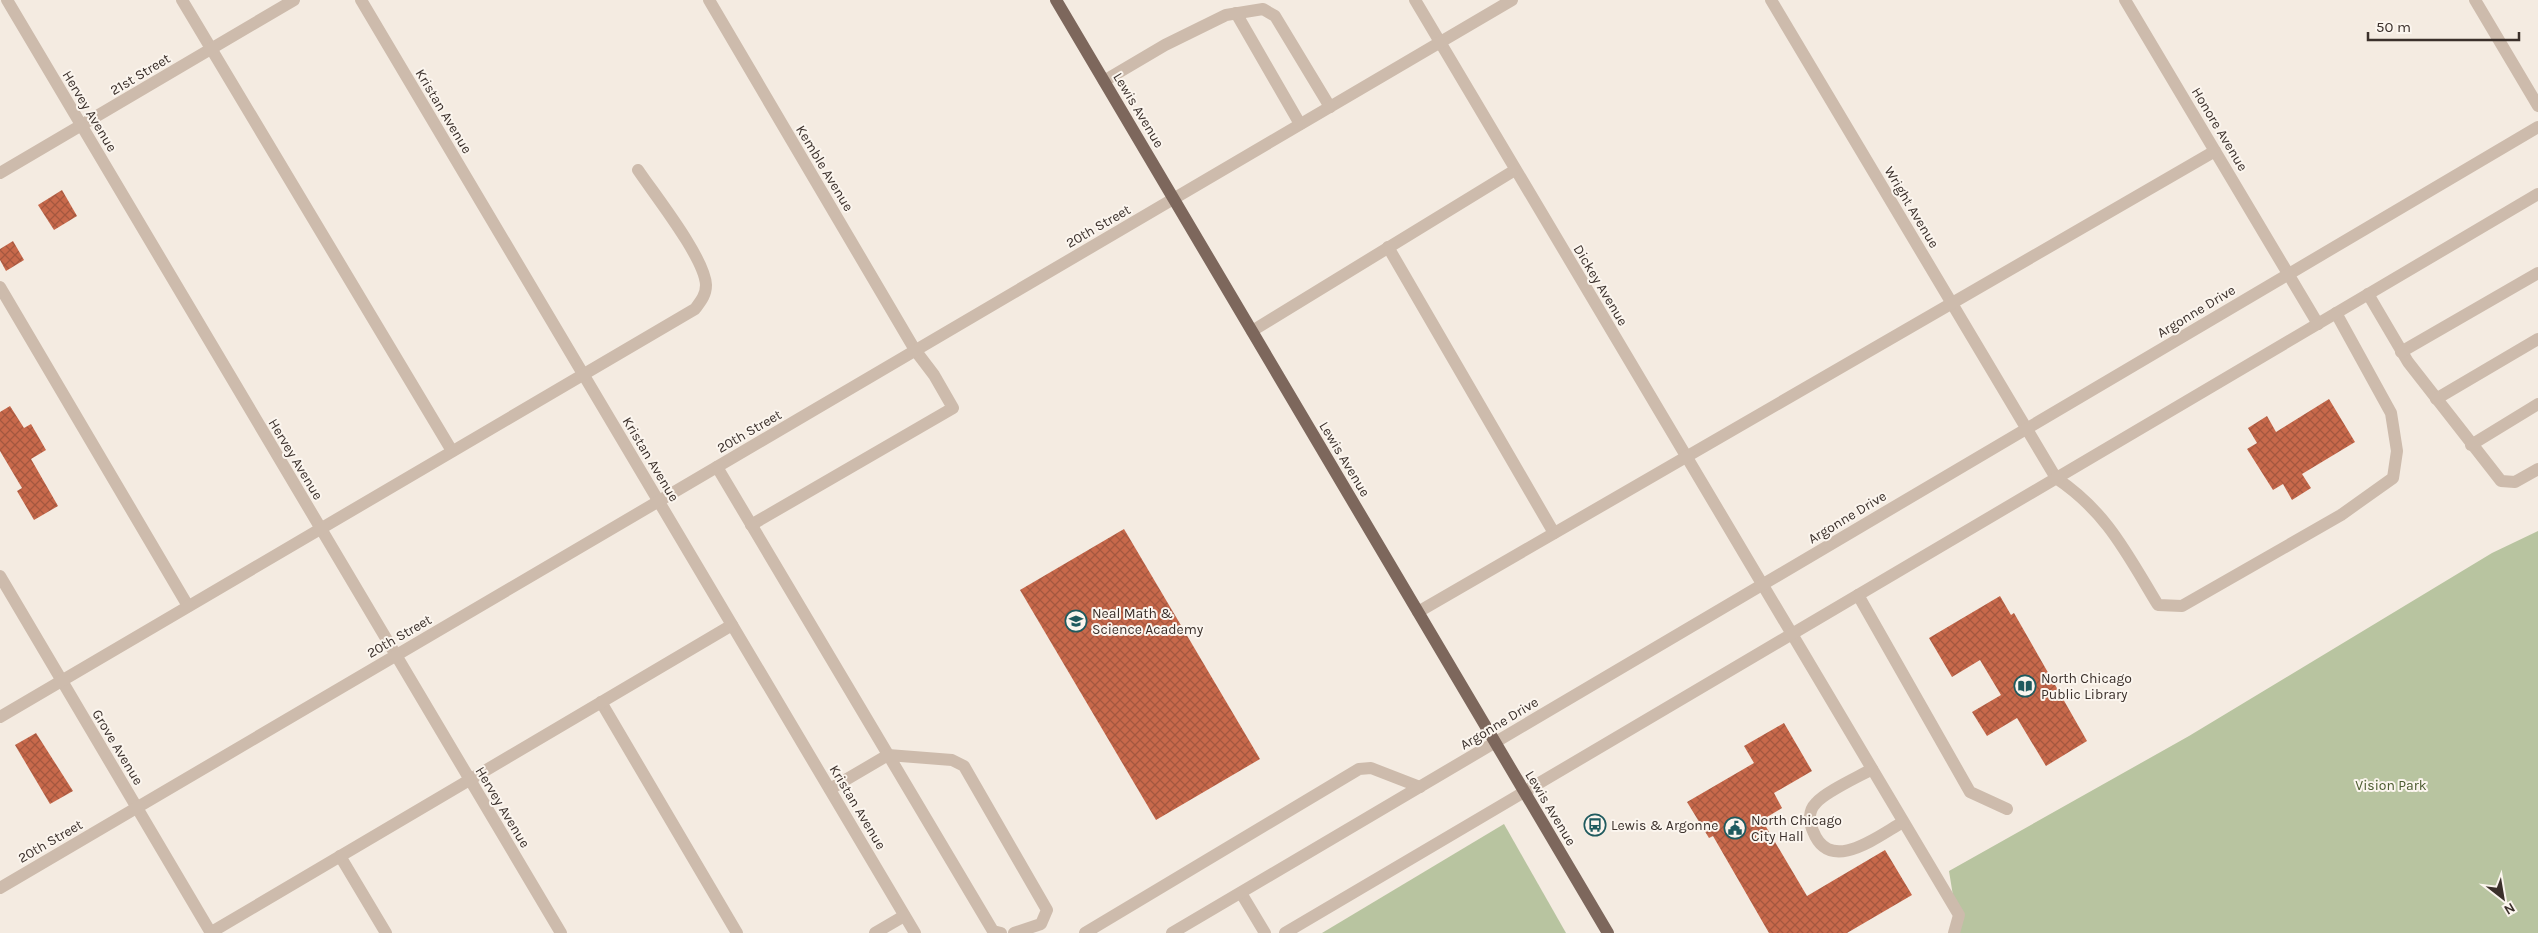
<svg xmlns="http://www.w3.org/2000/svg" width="2538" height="933" font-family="Karla,sans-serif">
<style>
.green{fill:#b8c4a0}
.building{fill:url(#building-cross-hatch)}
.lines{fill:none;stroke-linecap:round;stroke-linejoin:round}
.minor{stroke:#cdbbac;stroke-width:12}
.major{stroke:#7d675c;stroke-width:12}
.labels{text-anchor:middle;stroke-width:4;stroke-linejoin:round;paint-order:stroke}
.street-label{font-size:14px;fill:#3b302b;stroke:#fbf5ee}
.poi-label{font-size:14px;fill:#3b302b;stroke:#fbf5ee;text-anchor:start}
.park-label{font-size:14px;fill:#4a5a2e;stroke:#fbf5ee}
</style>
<defs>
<pattern id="building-cross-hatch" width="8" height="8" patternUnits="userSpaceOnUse" patternTransform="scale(1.25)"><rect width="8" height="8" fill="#c8694b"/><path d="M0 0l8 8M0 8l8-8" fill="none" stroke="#a4573f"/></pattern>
</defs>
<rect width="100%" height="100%" fill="#f4ebe1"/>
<!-- green -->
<g class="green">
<polygon points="2538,531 2538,933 1959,933 1949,871 2189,736 2492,553"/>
<polygon points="1504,824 1566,933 1322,933"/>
</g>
<!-- building -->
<g class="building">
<polygon points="62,190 77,216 54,230 38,205"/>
<polygon points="13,241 24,260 6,271 0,260 0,249"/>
<polygon points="2329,399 2355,442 2302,474 2311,488 2292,500 2283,484 2273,490 2247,449 2257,443 2248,428 2267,416 2276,432"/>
<polygon points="10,406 24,428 31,424 46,450 31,459 58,506 34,520 17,491 22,488 0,451 0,412"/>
<polygon points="1124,529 1260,759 1156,820 1020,590"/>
<polygon points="2000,596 2011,615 2014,613 2087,741 2046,766 2017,718 1987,736 1972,712 2001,695 1980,660 1952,677 1929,638"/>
<polygon points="1784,723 1812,771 1774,793 1782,808 1762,820 1807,896 1885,850 1912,895 1847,933 1769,933 1713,836 1709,838 1687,802 1754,763 1744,746"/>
<polygon points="36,733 73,791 50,804 15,745"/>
</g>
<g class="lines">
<!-- minor -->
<g class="minor">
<polyline points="7,0 561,933"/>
<polyline points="182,0 452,451"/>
<polyline points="361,0 915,933"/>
<polyline points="709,0 915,350 934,375 953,408 751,525"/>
<polyline points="1415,0 1959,915 1954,933"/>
<path d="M1771 0 2056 478C2107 512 2127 554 2158 605L2182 606 2341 515 2393 478 2397 451 2391 413 2336 313"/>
<polyline points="2125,0 2318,324"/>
<polyline points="2475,0 2538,106"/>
<polyline points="1236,13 1300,124"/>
<polyline points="1104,81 1165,45 1226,15 1263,9 1275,16 1330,107"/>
<polyline points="0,173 294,0"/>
<polyline points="1388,247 1554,533"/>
<polyline points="0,287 188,606"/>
<polyline points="2368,294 2408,362 2501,481 2515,482 2538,469"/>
<polyline points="1252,331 1515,170"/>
<polyline points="2401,352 2538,273"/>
<polyline points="2436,399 2538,339"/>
<polyline points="2471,445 2538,404"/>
<polyline points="717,467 993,931 1001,933"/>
<polyline points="0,576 211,933"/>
<polyline points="1858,595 1970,792 2007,809"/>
<polyline points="1418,612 2215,151"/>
<polyline points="601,702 737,933"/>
<path d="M0 717 695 309C701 301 706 295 706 285 705 258 654 194 638 170"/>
<path d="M1872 769C1858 777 1825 792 1816 803 1808 811 1809 822 1813 831 1830 875 1878 836 1903 822"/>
<polyline points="830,789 888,755 952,760 964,766 1047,910 1041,924 1014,933"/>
<polyline points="340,856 386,933"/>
<polyline points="0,888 1512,0"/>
<polyline points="1241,893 1265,933"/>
<polyline points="210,933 732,625"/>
<polyline points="875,933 904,916"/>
<polyline points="1085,933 1359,769 1371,768 1420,787"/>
<polyline points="1172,933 2538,127"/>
<polyline points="1285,933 2538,194"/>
</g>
<!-- major -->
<polyline class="major" points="1056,0 1608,933"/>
</g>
<!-- icons -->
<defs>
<g id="school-ring" transform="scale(1.125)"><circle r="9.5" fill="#fbf5ee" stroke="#1f5a5e" stroke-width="1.5"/><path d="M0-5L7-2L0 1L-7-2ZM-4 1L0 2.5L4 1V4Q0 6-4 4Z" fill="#1f5a5e"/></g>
<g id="library-ring" transform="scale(1.125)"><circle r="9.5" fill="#fbf5ee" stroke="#1f5a5e" stroke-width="1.5"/><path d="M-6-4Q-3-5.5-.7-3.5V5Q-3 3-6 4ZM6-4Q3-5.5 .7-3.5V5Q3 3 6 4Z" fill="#1f5a5e"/></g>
<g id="bus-ring" transform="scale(1.125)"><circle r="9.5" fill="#fbf5ee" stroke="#1f5a5e" stroke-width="1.5"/><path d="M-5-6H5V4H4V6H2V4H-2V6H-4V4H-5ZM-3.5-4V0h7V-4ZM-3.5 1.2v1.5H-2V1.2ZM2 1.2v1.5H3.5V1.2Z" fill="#1f5a5e"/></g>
<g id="civic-ring" transform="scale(1.125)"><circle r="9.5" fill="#fbf5ee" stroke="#1f5a5e" stroke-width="1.5"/><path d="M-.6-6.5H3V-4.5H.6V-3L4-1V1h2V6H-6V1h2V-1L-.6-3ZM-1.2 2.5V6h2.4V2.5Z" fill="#1f5a5e"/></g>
</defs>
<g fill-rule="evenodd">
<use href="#school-ring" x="1076" y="621"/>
<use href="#library-ring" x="2025" y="686"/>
<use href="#bus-ring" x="1595" y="825"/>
<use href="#civic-ring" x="1735" y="828"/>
</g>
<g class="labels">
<!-- street labels -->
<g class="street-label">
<text transform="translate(140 74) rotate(-31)" y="5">21st Street</text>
<text transform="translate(1139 110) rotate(59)" y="5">Lewis Avenue</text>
<text transform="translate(90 111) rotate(59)" y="5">Hervey Avenue</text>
<text transform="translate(444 111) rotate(59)" y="5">Kristan Avenue</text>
<text transform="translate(2220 129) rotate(59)" y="5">Honore Avenue</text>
<text transform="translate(825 168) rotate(59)" y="5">Kemble Avenue</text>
<text transform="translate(1912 207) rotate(59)" y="5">Wright Avenue</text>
<text transform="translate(1098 226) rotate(-30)" y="5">20th Street</text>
<text transform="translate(1601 285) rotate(59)" y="5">Dickey Avenue</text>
<text transform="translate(2196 311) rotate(-31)" y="5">Argonne Drive</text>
<text transform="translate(749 431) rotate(-30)" y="5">20th Street</text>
<text transform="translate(296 459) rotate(59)" y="5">Hervey Avenue</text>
<text transform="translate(651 459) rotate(59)" y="5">Kristan Avenue</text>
<text transform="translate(1345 459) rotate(59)" y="5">Lewis Avenue</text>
<text transform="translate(1847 517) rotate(-31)" y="5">Argonne Drive</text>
<text transform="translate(399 636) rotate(-30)" y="5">20th Street</text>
<text transform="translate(1499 723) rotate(-31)" y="5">Argonne Drive</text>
<text transform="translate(118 747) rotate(59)" y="5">Grove Avenue</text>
<text transform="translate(503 807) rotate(59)" y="5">Hervey Avenue</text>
<text transform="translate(858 807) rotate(59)" y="5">Kristan Avenue</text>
<text transform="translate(1551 808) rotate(59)" y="5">Lewis Avenue</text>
<text transform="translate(50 841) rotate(-30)" y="5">20th Street</text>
</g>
<!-- poi labels -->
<g class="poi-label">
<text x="1092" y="618">Neal Math &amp;<tspan x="1092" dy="16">Science Academy</tspan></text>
<text x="2041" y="683">North Chicago<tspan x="2041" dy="16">Public Library</tspan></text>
<text x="1751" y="825">North Chicago<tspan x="1751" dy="16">City Hall</tspan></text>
<text x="1611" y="830">Lewis &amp; Argonne</text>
</g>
<!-- park labels -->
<g class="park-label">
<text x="2391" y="790">Vision Park</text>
</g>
</g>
<!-- north arrow -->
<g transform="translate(2503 898) rotate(149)" stroke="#fbf5ee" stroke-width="4" paint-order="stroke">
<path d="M0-4L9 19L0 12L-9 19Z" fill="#3b302b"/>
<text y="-8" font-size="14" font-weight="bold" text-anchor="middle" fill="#3b302b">N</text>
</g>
<!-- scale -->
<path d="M2368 32v8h151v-8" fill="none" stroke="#3b302b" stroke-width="2.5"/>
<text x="2376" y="32" font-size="15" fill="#3b302b" stroke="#fbf5ee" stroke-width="4" paint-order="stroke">50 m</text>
</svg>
